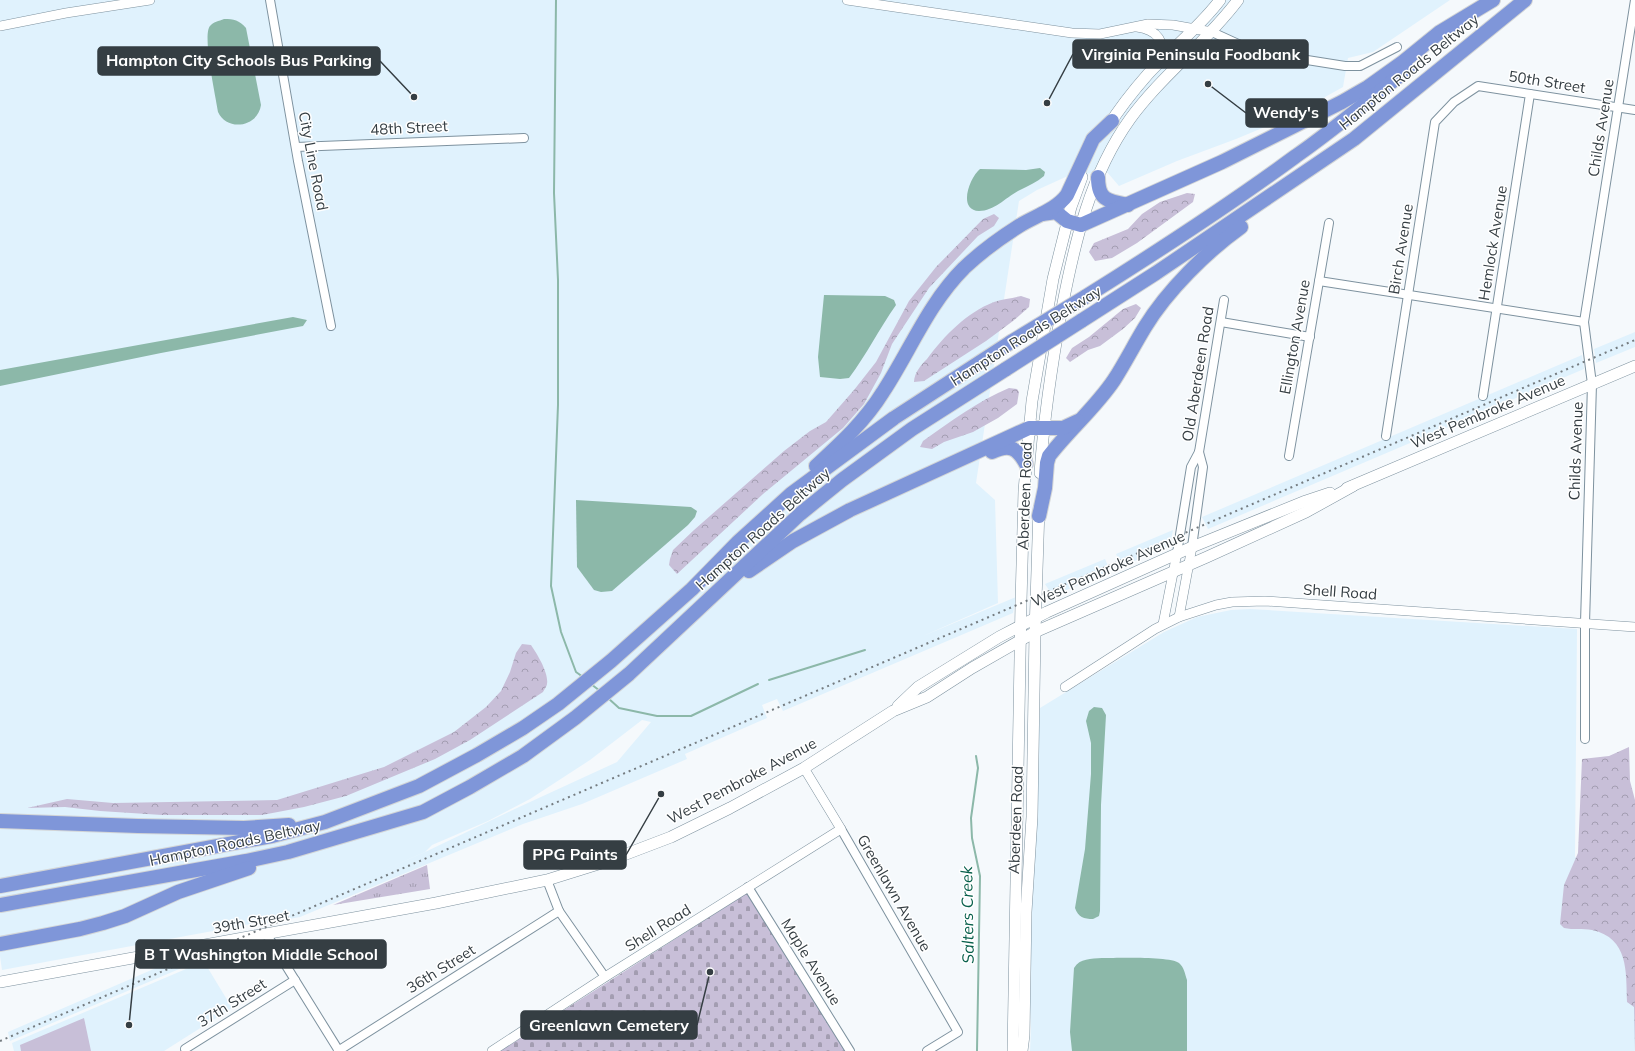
<svg xmlns="http://www.w3.org/2000/svg" width="1635" height="1051" font-family="Mulish,sans-serif">
<style>
.built{fill:#e0f2fd;fill-rule:evenodd}
.forest{fill:url(#forest-crowns)}
.cemetery{fill:url(#cemetery-stones)}
.park{fill:url(#park-tufts)}
.garden{fill:#c8bfd8}
.water{fill:#8cb8a9}
.lines{fill:none;stroke-linecap:round;stroke-linejoin:round}
.stream{stroke:#8cb8a9;stroke-width:2}
.minor-casing{stroke:#7e929f;stroke-width:10}
.tertiary-casing{stroke:#7e929f;stroke-width:10}
.secondary-casing{stroke:#7e929f;stroke-width:12}
.motorway-casing{stroke:#d3d5d6;stroke-width:16}
.minor{stroke:#fff;stroke-width:8}
.tertiary{stroke:#fff;stroke-width:9}
.secondary{stroke:#fff;stroke-width:11}
.motorway{stroke:#7f96d9;stroke-width:14}
.rail{stroke:#757c80;stroke-width:2;stroke-dasharray:2 4;stroke-linecap:butt}
.motorway-bridge-casing{stroke:#d3d5d6;stroke-width:16;stroke-linecap:butt}
.motorway-bridge{stroke:#7f96d9;stroke-width:14}
.labels{text-anchor:middle;stroke-width:3;stroke-linejoin:round;paint-order:stroke}
.street-label{font-size:15px;fill:#353e43;stroke:#fff}
.water-label{font-size:16px;font-style:italic;fill:#075f4b;stroke:#fff}
.leader{fill:none;stroke:#353e43;stroke-width:1.5}
.callout-dot{fill:#353e43;stroke:#fff;stroke-width:1.5}
.callout{fill:#353e43;stroke:#353e43;stroke-width:1.5}
.callout-label{font-size:16px;text-anchor:middle;font-weight:bold;fill:#fff}
</style>
<defs>
<pattern id="forest-crowns" width="20" height="18" patternUnits="userSpaceOnUse"><rect width="20" height="18" fill="#c8bfd8"/><path d="M2 6a3 3 0 1 1 6 0M12 15a3 3 0 1 1 6 0" fill="none" stroke="#a39db1"/></pattern>
<pattern id="cemetery-stones" width="16" height="16" patternUnits="userSpaceOnUse"><rect width="16" height="16" fill="#c8bfd8"/><path d="M2 7V4a2 2 0 0 1 4 0v3zM10 15v-3a2 2 0 0 1 4 0v3z" fill="#a39db1"/></pattern>
<pattern id="park-tufts" width="24" height="20" patternUnits="userSpaceOnUse"><rect width="24" height="20" fill="#c8bfd8"/><path d="M3 7l-1-3M5 7V3M7 7l1-3M15 17l-1-3M17 17v-4M19 17l1-3" fill="none" stroke="#a39db1"/></pattern>
</defs>
<rect width="100%" height="100%" fill="#f5f9fc"/>
<!-- built -->
<g class="built">
<path d="M0 0H1450L1373 52 1348 58 1343 87 1291 116 1236 139 1177 161 1119 186 1107 172 1070 175 1037 190 1019 201 976 483 995 500 998 603 923 636 1016 597 1013 613 783 711 777 699 762 705 767 718 685 754 687 759 582 804 523 824 300 917 257 925 262 922 2 970 0 956ZM642 720 651 722 617 762 517 808 423 853 379 872 425 852 432 845 488 821 530 799 590 760Z"/>
<polygon points="1635,332 1635,347 1596,363 1594,349"/>
<polygon points="1582,355 1584,369 1208,529 1202,517"/>
<polygon points="1173,530 1170,546 1122,566 1116,554"/>
<polygon points="1105,559 1110,571 1053,596 1045,584"/>
<polygon points="1250,609 1577,629 1575,857 1635,857 1635,1051 1030,1051 1031,1029 1029,966 1040,708 1164,632 1197,617 1231,610"/>
<polygon points="198,961 10,1041 8,1032 156,968"/>
<polygon points="206,965 232,1008 164,1051 14,1051 12,1043 193,966"/>
</g>
<!-- forest -->
<g class="forest">
<polygon points="1187,193 1195,194 1193,202 1137,243 1112,258 1095,261 1089,252 1094,243 1128,229 1142,214 1160,202"/>
<polygon points="994,214 999,218 994,226 978,236 929,288 892,344 881,373 864,404 843,428 763,494 677,574 669,565 670,559 673,550 694,530 784,451 810,431 826,422 854,390 876,362 909,301 936,267 983,219"/>
<path d="M1021 296 1030 299 1029 307 1013 321 986 341 924 381 914 382C914 373 921 365 927 359 945 335 966 313 994 302 1003 299 1013 298 1021 296Z"/>
<polygon points="1136,304 1141,308 1135,318 1123,329 1100,346 1088,350 1070,362 1066,358 1072,348 1089,337 1123,309"/>
<path d="M1009 388 1017 389 1019 392 1017 404 998 418 973 432 944 442 932 449 920 447 923 441C950 422 978 401 1009 388Z"/>
<path d="M522 644 531 645C537 654 549 673 547 684 547 686 544 690 543 692L470 740 435 759 346 796 304 807 262 815H162L100 811 65 807 27 808 67 799 113 803 277 800 384 767 454 732 486 707 501 691 510 672 516 653Z"/>
<path d="M1629 747 1630 781 1635 800V1051L1634 1007 1627 1002C1626 972 1629 938 1592 930 1583 928 1573 930 1564 928L1560 924 1564 885 1578 853 1582 759 1609 756Z"/>
</g>
<!-- cemetery -->
<polygon class="cemetery" points="747,893 846,1051 500,1051"/>
<!-- park -->
<polygon class="park" points="427,865 430,889 333,905"/>
<!-- garden -->
<polygon class="garden" points="84,1018 91,1051 21,1051 20,1045"/>
<!-- water -->
<g class="water">
<path d="M224 19C234 19 239 20 246 28L261 105C258 127 227 132 218 112 216 98 202 35 210 26 213 22 219 21 224 19Z"/>
<path d="M1040 168 1045 172 1044 176C1037 182 1028 186 1020 190 1006 197 995 211 979 211 957 210 970 177 980 169L1026 170Z"/>
<path d="M824 295 885 296 894 300 896 305C879 329 867 354 849 378L840 379 820 377 818 357Z"/>
<polygon points="293,317 307,320 303,326 161,353 0,386 0,370"/>
<polygon points="576,500 691,507 697,511 695,517 688,525 612,591 601,592 594,590 577,567"/>
<path d="M1094 707 1102 708 1106 715 1101 805 1100 911 1099 916 1093 919C1084 919 1078 917 1075 908L1085 849 1091 774V743L1086 721 1089 711Z"/>
<path d="M1102 958C1116 958 1170 956 1179 963 1184 967 1185 974 1187 980V1051H1072L1070 1032 1074 968C1080 958 1091 959 1102 958Z"/>
</g>
<g class="lines">
<!-- stream -->
<g class="stream">
<polyline points="556,0 554,193 558,280 558,405 551,586 561,632 576,672 583,677"/>
<polyline points="769,680 865,650"/>
<polyline points="591,684 600,691"/>
<polyline points="608,698 619,708 657,716 691,716 758,684"/>
<polyline points="976,756 978,768 971,818 972,838 980,876 977,1051"/>
</g>
<!-- minor casing -->
<g class="minor-casing">
<g id="minor">
<polyline points="270,0 298,161 331,326"/>
<polyline points="1212,32 1247,48 1263,53 1345,66 1360,66 1397,47"/>
<polyline points="296,147 524,138"/>
<polyline points="1319,281 1584,322"/>
<polyline points="1221,322 1310,337"/>
<polyline points="1483,396 1530,94"/>
<polyline points="1386,436 1435,122 1454,102 1478,86 1635,110"/>
<polyline points="1289,456 1329,223"/>
<polyline points="1192,547 1203,467 1199,452"/>
<polyline points="1177,553 1191,467 1199,452 1224,300"/>
<polyline points="1585,739 1585,623 1592,384 1584,322 1635,0"/>
<polyline points="841,829 958,1032 927,1051"/>
<polyline points="547,880 559,911 605,977"/>
<polyline points="748,887 850,1051"/>
<polyline points="267,935 339,1051"/>
<polyline points="185,1049 295,980"/>
<polyline points="338,1051 559,911"/>
</g>
</g>
<!-- tertiary casing -->
<g class="tertiary-casing">
<g id="tertiary">
<polyline points="847,0 1072,33 1100,34 1148,24 1173,25 1212,32"/>
<polyline points="0,26 66,13 150,0"/>
<path d="M1137 27C1158 30 1166 42 1161 61"/>
<polyline points="1179,617 1192,547"/>
<polyline points="1163,624 1177,553"/>
<polyline points="1065,687 1155,629 1179,617 1216,605 1232,602 1265,601 1635,627"/>
<polyline points="492,1051 605,977 841,829 804,768"/>
</g>
</g>
<!-- secondary casing -->
<g class="secondary-casing">
<g id="secondary">
<path d="M1107 128C1119 109 1133 91 1148 74 1171 49 1199 28 1220 0"/>
<path d="M1040 473C1044 417 1052 363 1062 308 1075 241 1090 175 1130 119 1162 75 1206 43 1238 0"/>
<polyline points="1347,488 1635,366"/>
<polyline points="898,706 918,687 952,666 999,637 1047,612 1192,547 1303,502 1330,493"/>
<polyline points="0,982 436,903 547,880 608,861 671,837 730,808 804,768 893,711 927,697 972,668 1035,632 1207,557 1306,512 1353,486"/>
<polyline points="1013,1051 1021,602 1024,491 1028,444 1032,401 1053,279 1071,207 1082,177"/>
<polyline points="1022,1051 1024,1035 1026,912 1032,817 1035,632 1039,508"/>
</g>
</g>
<!-- motorway casing -->
<g class="motorway-casing">
<g id="motorway">
<path d="M1098 177C1098 200 1107 201 1128 205"/>
<polyline points="1042,214 1056,212 1067,221 1081,225 1222,162 1342,102 1368,87 1403,62 1440,32 1493,0"/>
<path d="M1085 297C1157 252 1228 206 1296 156 1335 129 1371 98 1408 69"/>
<polyline points="1081,321 1156,273 1354,139 1525,0"/>
<path d="M992 452C1009 444 1017 447 1026 464"/>
<path d="M816 466C841 443 865 421 883 392 910 351 928 304 964 268 981 252 1000 238 1019 226 1035 216 1056 210 1067 195L1093 139 1112 121"/>
<path d="M1039 516 1045 488 1047 463 1049 456C1069 430 1096 407 1114 380 1125 363 1134 345 1145 327 1167 291 1206 252 1241 227"/>
<polyline points="749,571 793,541 850,510 1029,428 1063,428 1078,421"/>
<polyline points="0,821 138,826 244,828 289,825"/>
<polyline points="0,886 272,836 325,822 419,786 477,755 523,728 558,704 611,661 692,589 738,542 791,494 894,418 1011,342"/>
<polyline points="0,905 246,861 288,852 423,812 470,787 523,756 575,718 629,674 800,514 842,480 912,429 1006,369"/>
<polyline points="0,944 80,929 103,923 125,916 178,892 249,868"/>
</g>
</g>
<!-- minor -->
<use href="#minor" class="minor"/>
<!-- tertiary -->
<use href="#tertiary" class="tertiary"/>
<!-- secondary -->
<use href="#secondary" class="secondary"/>
<!-- motorway -->
<use href="#motorway" class="motorway"/>
<!-- rail -->
<polyline class="rail" points="0,1041 1635,340"/>
<!-- motorway-bridge casing -->
<g class="motorway-bridge-casing">
<g id="motorway-bridge">
<polyline points="1011,342 1085,297"/>
<polyline points="1006,369 1081,321"/>
</g>
</g>
<!-- motorway-bridge -->
<use href="#motorway-bridge" class="motorway-bridge"/>
</g>
<g class="labels">
<!-- street labels -->
<g class="street-label">
<text transform="translate(1409 72) rotate(-39)" y="5">Hampton Roads Beltway</text>
<text transform="translate(1547 82) rotate(9)" y="5">50th Street</text>
<text transform="translate(409 128) rotate(-3)" y="5">48th Street</text>
<text transform="translate(1601 128) rotate(-81)" y="5">Childs Avenue</text>
<text transform="translate(313 161) rotate(79)" y="5">City Line Road</text>
<text transform="translate(1493 243) rotate(-81)" y="5">Hemlock Avenue</text>
<text transform="translate(1401 249) rotate(-81)" y="5">Birch Avenue</text>
<text transform="translate(1026 336) rotate(-32)" y="5">Hampton Roads Beltway</text>
<text transform="translate(1295 337) rotate(-80)" y="5">Ellington Avenue</text>
<text transform="translate(1198 374) rotate(-81)" y="5">Old Aberdeen Road</text>
<text transform="translate(1488 412) rotate(-23)" y="5">West Pembroke Avenue</text>
<text transform="translate(1576 451) rotate(-88)" y="5">Childs Avenue</text>
<text transform="translate(1025 496) rotate(-88)" y="5">Aberdeen Road</text>
<text transform="translate(763 529) rotate(-42)" y="5">Hampton Roads Beltway</text>
<text transform="translate(1108 569) rotate(-24)" y="5">West Pembroke Avenue</text>
<text transform="translate(1340 592) rotate(4)" y="5">Shell Road</text>
<text transform="translate(742 781) rotate(-28)" y="5">West Pembroke Avenue</text>
<text transform="translate(1016 820) rotate(-88)" y="5">Aberdeen Road</text>
<text transform="translate(235 843) rotate(-12)" y="5">Hampton Roads Beltway</text>
<text transform="translate(894 893) rotate(60)" y="5">Greenlawn Avenue</text>
<text transform="translate(251 922) rotate(-10)" y="5">39th Street</text>
<text transform="translate(658 928) rotate(-32)" y="5">Shell Road</text>
<text transform="translate(811 962) rotate(58)" y="5">Maple Avenue</text>
<text transform="translate(441 969) rotate(-32)" y="5">36th Street</text>
<text transform="translate(232 1003) rotate(-32)" y="5">37th Street</text>
</g>
<!-- water labels -->
<g class="water-label">
<text transform="translate(967 915) rotate(-91)" y="6">Salters Creek</text>
</g>
</g>
<!-- callouts -->
<path class="leader" d="M1047 103L1073 54M414 97L380 61M1208 84L1246 113M661 794L626 855M129 1025L136 954M710 972L697 1025"/>
<g class="callout-dot">
<circle cx="1047" cy="103" r="4"/>
<circle cx="414" cy="97" r="4"/>
<circle cx="1208" cy="84" r="4"/>
<circle cx="661" cy="794" r="4"/>
<circle cx="129" cy="1025" r="4"/>
<circle cx="710" cy="972" r="4"/>
</g>
<g class="callout">
<rect x="1073" y="40" width="235" height="28" rx="4"/>
<rect x="98" y="47" width="282" height="28" rx="4"/>
<rect x="1246" y="99" width="81" height="28" rx="4"/>
<rect x="524" y="841" width="102" height="28" rx="4"/>
<rect x="136" y="940" width="250" height="28" rx="4"/>
<rect x="521" y="1011" width="176" height="28" rx="4"/>
</g>
<g class="callout-label">
<text x="1191" y="60">Virginia Peninsula Foodbank</text>
<text x="239" y="66">Hampton City Schools Bus Parking</text>
<text x="1286" y="118">Wendy's</text>
<text x="575" y="860">PPG Paints</text>
<text x="261" y="960">B T Washington Middle School</text>
<text x="609" y="1031">Greenlawn Cemetery</text>
</g>
</svg>
